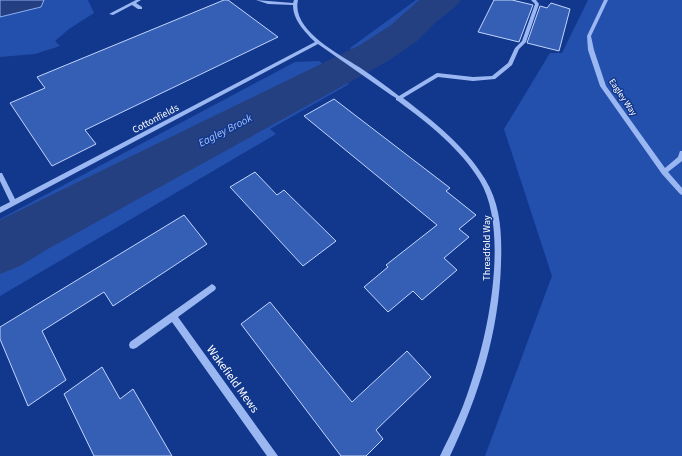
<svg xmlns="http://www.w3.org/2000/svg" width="682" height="456" font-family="'Source Sans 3',sans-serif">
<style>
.green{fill:#2350ad}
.water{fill:#244081;stroke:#8daff5}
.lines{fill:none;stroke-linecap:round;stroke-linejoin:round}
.river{fill:#244081;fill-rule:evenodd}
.building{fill:#355eb5;stroke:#c2d5fd}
.minor{fill:#9bb7f2;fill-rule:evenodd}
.labels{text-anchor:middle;stroke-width:3;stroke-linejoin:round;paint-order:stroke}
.far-street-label{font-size:9px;fill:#fff;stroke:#12388e}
.street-label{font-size:10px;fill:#fff;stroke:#12388e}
.water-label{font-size:11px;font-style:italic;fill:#a7c2f9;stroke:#12388e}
.near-street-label{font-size:12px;fill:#fff;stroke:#12388e}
</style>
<rect width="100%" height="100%" fill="#12388e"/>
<!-- green -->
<g class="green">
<polygon points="44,0 88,0 94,13 69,29 55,41 60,46 35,54 0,57 0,17 41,7"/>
<polygon points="416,0 455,0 449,2 374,67 350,48"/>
<polygon points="588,0 682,0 682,456 485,456 552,276 504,129 550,53 562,53"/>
<polygon points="319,61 349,84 270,129 276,134 0,296 0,219 295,62"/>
</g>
<!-- water -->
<polygon class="water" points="0,0 44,0 41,7 0,17"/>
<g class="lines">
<!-- river -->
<polygon class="river" points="419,0 461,0 455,7 437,21 417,41 388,61 46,250 20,266 0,274 0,220 360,45 391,25"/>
</g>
<!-- building -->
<g class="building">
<polygon points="224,0 228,0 278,37 85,130 96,144 52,166 10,103 45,88 37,77"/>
<polygon points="494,0 512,0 533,5 519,42 478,32"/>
<polygon points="551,3 570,9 559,51 527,43 540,6 547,8"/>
<polygon points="334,99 450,188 446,191 476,215 459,229 469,237 444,258 457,270 422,300 413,291 388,312 364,287 388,267 386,265 437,225 304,116"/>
<polygon points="255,172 277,195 284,190 336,241 303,266 230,187"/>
<polygon points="184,215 207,244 113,306 104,292 42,331 66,380 28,406 0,339 0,327"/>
<polygon points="270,302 352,402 407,351 431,377 376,430 383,439 366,456 341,456 241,324"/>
<polygon points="102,367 120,399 133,389 172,456 94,456 64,394"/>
</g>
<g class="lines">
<!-- minor -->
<g class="minor">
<polygon points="136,0 141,0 136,3 142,7 142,9 138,9 132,5 113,15 109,14"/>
<path d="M256 0 293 3 294 0H298C291 30 339 54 359 67 373 76 386 86 399 96L437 73 473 77 492 76 508 63 515 48 522 41 535 4 531 0H536L539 4 526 42 519 49 512 65 495 79 473 81 438 77 403 98C433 121 465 146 485 179 501 205 502 234 501 264 499 332 479 395 450 456H440C444 447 449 438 453 429 460 414 466 399 471 383 489 332 509 230 480 181 461 149 428 123 398 101L396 100V98L391 95 318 44 0 213V207L10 202 0 181V173H2L15 199 315 42C305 32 293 20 293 5L268 4Z"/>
<polygon points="604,0 608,0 591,36 594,50 606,86 665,168 678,157 680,151 682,151 682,161 668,172 682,188 682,195 680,194 662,174 600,86 588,50 587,36"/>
<polygon points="212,284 215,286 216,288 215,290 178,317 278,456 267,456 172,322 136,348 133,349 130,348 129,345 130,342"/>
</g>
</g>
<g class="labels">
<!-- far-street labels -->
<g class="far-street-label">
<text transform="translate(623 97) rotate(56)" y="3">Eagley Way</text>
</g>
<!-- street labels -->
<g class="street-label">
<text transform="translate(155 118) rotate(-28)" y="4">Cottonfields</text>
<text transform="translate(486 248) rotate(-90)" y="4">Threadfold Way</text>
</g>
<!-- water labels -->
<g class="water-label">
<text transform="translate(225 130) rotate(-27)" y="4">Eagley Brook</text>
</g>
<!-- near-street labels -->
<g class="near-street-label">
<text transform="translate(233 379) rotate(54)" y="4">Wakefield Mews</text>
</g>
</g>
</svg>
